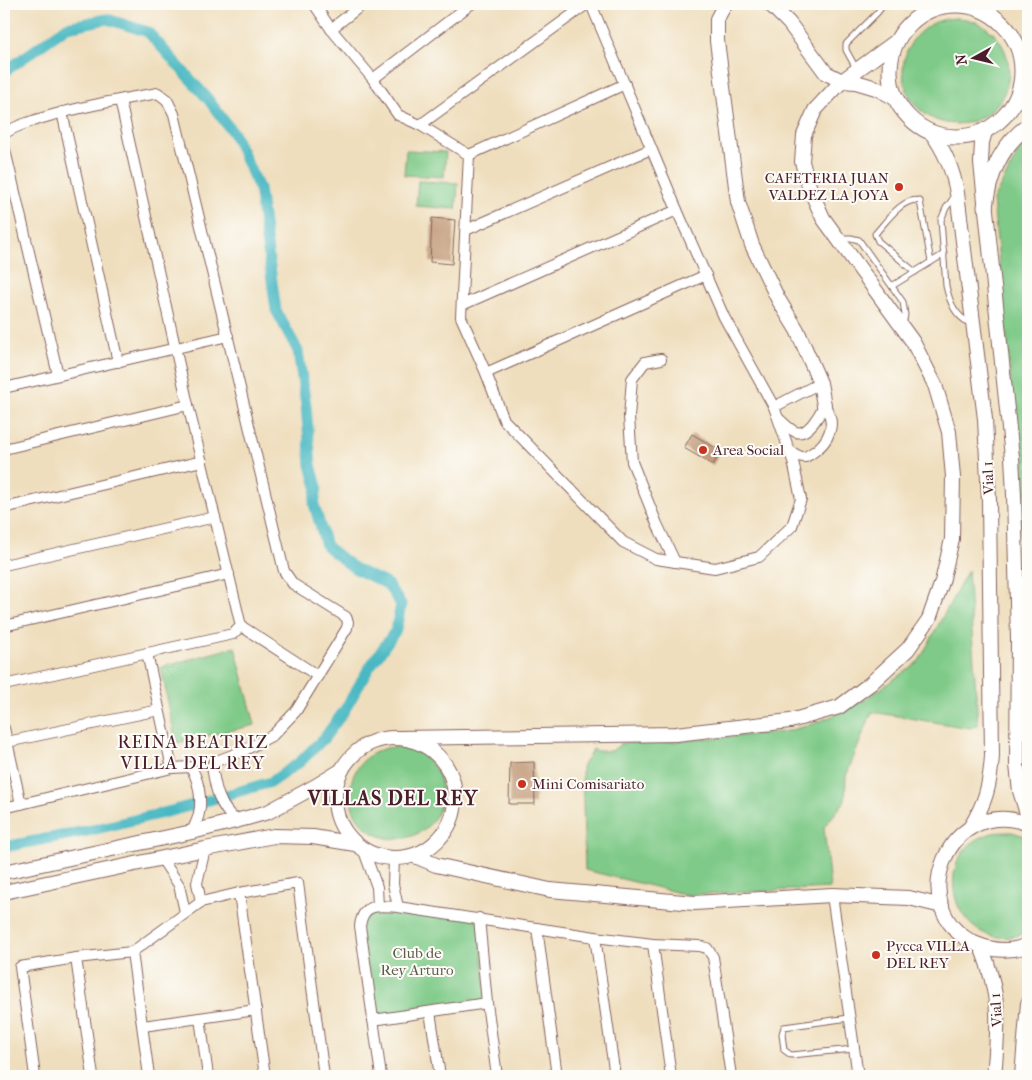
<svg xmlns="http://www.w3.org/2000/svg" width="1032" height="1080" font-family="'IM FELL French Canon',serif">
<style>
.green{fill:#7fca88;stroke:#64745a}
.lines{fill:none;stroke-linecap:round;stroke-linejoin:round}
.canal{stroke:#49b8c2;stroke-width:11}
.building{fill:#c39c7c}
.lane-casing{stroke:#84625e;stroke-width:7}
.street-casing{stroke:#84625e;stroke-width:12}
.secondary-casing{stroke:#84625e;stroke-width:16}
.primary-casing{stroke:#84625e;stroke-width:17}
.lane{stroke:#fff;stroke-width:5}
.street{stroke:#fff;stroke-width:10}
.secondary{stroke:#fff;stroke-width:14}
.primary{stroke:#fff;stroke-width:15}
.poi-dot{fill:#c8321e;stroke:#fdfcf7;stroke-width:2}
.labels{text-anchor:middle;stroke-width:4;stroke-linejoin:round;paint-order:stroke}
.poi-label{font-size:15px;fill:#4a1f2b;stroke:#fdfcf7;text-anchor:start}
.street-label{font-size:15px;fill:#4a1f2b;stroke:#fdfcf7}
.park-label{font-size:15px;fill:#5d5b4c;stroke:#fdfcf7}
.quarter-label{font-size:18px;letter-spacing:1px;fill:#4a1f2b;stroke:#fdfcf7}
.district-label{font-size:20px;font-weight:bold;letter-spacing:1px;fill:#4a1f2b;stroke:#fdfcf7}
</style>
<rect width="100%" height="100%" fill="#fdfcf7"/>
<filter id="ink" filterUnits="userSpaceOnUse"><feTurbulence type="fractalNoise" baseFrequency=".02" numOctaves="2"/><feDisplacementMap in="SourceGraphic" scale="10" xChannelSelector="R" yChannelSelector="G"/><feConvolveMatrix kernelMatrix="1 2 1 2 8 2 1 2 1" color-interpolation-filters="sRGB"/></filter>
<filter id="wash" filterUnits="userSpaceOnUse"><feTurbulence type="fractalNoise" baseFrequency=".0096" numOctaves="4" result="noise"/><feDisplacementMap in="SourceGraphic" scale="20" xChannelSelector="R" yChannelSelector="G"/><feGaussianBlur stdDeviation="1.12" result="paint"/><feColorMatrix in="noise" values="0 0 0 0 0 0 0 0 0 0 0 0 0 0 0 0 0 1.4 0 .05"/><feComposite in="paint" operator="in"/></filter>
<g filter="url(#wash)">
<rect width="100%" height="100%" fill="#efdebd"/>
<!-- green -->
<g class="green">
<circle cx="956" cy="71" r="53"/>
<polygon points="1028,140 1028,680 1017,448 993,200 1024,142"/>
<polygon points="406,150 446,152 444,177 404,175"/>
<polygon points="418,181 458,183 456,209 416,206"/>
<polygon points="968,570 978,725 970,728 872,712 846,776 845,801 824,827 830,888 688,895 585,870 582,767 593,749 597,751 612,751 622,743 668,742 783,732 813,724 841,712 866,699 919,661"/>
<polygon points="235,647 255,725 176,743 161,667"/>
<circle cx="396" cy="793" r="46"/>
<path d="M1012 832 1028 837V932C956 963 921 852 993 833 999 832 1006 832 1012 832Z"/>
<polygon points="367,909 479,918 487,1003 373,1020 360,926"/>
</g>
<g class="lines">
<!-- canal -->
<polyline class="canal" points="4,72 67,27 107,19 148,32 208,99 233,133 259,188 276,310 298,351 306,406 311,465 317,487 314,504 326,546 354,568 387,584 401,604 396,630 369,668 344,711 325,737 300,762 271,782 175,810 92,830 4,847"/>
</g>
<g id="blocks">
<!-- building -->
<g class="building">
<polygon points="432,218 455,220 452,264 430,262"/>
<polygon points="692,434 721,451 713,465 684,448"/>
<polygon points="534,762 535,804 509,804 510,763"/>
</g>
</g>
</g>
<g filter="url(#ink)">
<use href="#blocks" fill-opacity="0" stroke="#84625e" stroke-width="1"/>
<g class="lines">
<!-- lane casing -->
<g class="lane-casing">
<g id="lane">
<polyline points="857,70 846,50 846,44 877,13 884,4"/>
<path d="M955 196 946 208 941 220 946 286C950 303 955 316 971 324"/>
<polyline points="840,238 851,238 859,240 903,302 905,315 903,325"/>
<path d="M915 272 878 241 875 234C885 223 904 195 920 201L931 262"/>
<polyline points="892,286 944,254"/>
<polyline points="849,1018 784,1027 782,1034 784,1050 791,1055 854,1049"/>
</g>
</g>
<!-- street casing -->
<g class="street-casing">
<g id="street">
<polyline points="314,4 331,29 373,79 398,115 420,125 469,155 461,317 486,373 504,420 623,542 656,559 715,568 759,557 792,526 801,499 793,461 774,407 724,317 677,210 591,4"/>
<polyline points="331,29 363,4"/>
<polyline points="373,79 471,4"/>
<polyline points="120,100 188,405 241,626"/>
<polyline points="62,112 118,362"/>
<polyline points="420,125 587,4"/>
<path d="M4 134C14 126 27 123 39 119 78 107 118 100 158 93L167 100 174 114 284 571 293 584 346 617 348 622 347 628 296 711 273 735 243 751 214 762 212 766C215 787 219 808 237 821"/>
<polyline points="4,146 58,375"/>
<polyline points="469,155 625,84"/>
<polyline points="466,230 651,149"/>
<polyline points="462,305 677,210"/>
<polyline points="661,359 645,362 632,379 629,417 632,462 657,524 675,562"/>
<polyline points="486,373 706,275"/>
<polyline points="4,388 228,336"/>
<polyline points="774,407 820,383"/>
<path d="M779 419C784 423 790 430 796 432 808 436 820 414 824 405 838 423 829 442 812 453 810 454 808 456 805 457 800 458 794 453 790 451"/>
<polyline points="4,449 188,405"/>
<polyline points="4,508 202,461"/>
<polyline points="4,565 215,517"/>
<polyline points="4,626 229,574"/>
<polyline points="147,653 172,768"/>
<polyline points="4,685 233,634 241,626 318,676"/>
<polyline points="4,728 21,804"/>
<polyline points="7,742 159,710"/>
<path d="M4 808 172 768 190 767C199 778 202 801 199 813 198 820 194 826 192 832"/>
<polyline points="364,851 377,887 378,906"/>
<polyline points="162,859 179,885 185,912"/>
<polyline points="394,859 393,884 398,907"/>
<polyline points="239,893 265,1076"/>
<polyline points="832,895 858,1076"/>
<polyline points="201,902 197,883 205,849"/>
<polyline points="537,928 557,1076"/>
<polyline points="595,937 615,1076"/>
<polyline points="653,944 671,1076"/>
<polyline points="132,952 149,1076"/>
<polyline points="76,958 93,1076"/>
<polyline points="487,1003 497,1076"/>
<polyline points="430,1012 440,1076"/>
<polyline points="200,1018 208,1076"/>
<polyline points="373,1020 487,1003 479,918"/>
<polyline points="143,1026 256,1010"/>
<polyline points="35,1076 20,967 76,958 132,952 201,902 239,893 298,883 324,1076"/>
<path d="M381 1076 360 926C363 902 379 906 398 907L595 937 653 944 699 946 707 948 713 957 731 1076"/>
</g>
</g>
<!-- secondary casing -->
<g class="secondary-casing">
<g id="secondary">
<polyline points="725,4 717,19 717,41 738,202 752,245 778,299 797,330 820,383 824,405"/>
<polyline points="770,4 789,23 826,73 842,81 856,82 876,88 897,99"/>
<polyline points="986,129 982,142 981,163 1012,457 1014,495 1018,638 1017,765 1020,791 1028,817"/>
<path d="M931 132C945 151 953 169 957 193L985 419 989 501 992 756C990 785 986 802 970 828"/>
<circle cx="395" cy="798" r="60"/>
<polyline points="400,738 676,734 790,721 839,707 870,684 908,649 929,619 942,582 952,539 953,477 949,432 935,385 913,342 823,218 810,189 802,162 804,135 815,110 842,81 898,40"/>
<path d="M1028 824C949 793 901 909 976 944 993 951 1012 952 1028 945"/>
<polyline points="415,856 436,865 550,890 694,903 832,895 909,898 942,906"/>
<polyline points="4,872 192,832 247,818 268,812 314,787 342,770"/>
<polyline points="4,892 205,849 274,836 313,837 355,844"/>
<path d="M981 946C1001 997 999 1023 994 1076"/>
<polyline points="1022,1076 1028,1003"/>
</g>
</g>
<!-- primary casing -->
<g class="primary-casing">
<g id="primary">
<circle cx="956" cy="71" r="66"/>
<path d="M985 207C989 175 1001 145 1028 126"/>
</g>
</g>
<!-- lane -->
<use href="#lane" class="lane"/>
<!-- street -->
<use href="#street" class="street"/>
<!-- secondary -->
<use href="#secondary" class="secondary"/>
<!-- primary -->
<use href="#primary" class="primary"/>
</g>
</g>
<!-- markers -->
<g class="poi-dot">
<circle cx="899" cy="187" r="5"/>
<circle cx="703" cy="450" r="5"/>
<circle cx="522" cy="784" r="5"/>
<circle cx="876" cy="955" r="5"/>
</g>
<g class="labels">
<!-- poi labels -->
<g class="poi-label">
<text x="889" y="183" text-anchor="end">CAFETERIA JUAN<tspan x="889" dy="17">VALDEZ LA JOYA</tspan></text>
<text x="713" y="455">Area Social</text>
<text x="532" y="789">Mini Comisariato</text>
<text x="886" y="951">Pycca VILLA<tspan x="886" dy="17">DEL REY</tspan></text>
</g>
<!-- street labels -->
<g class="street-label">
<text transform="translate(988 478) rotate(-93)" y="5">Vial 1</text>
<text transform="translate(996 1010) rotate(-94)" y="5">Vial 1</text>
</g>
<!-- park labels -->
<g class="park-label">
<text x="417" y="958">Club de<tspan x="417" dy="17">Rey Arturo</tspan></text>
</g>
<!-- quarter labels -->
<g class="quarter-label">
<text x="193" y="748">REINA BEATRIZ<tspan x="193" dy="21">VILLA DEL REY</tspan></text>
</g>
<!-- district labels -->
<g class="district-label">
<text x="393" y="805">VILLAS DEL REY</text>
</g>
</g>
<!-- margin -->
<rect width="1032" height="1080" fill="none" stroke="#fdfcf7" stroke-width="20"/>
<!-- north arrow -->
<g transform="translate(974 58) rotate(262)" stroke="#fdfcf7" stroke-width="4" paint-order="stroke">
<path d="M0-4L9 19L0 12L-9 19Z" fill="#4a1f2b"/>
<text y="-8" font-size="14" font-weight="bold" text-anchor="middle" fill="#4a1f2b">N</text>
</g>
</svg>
